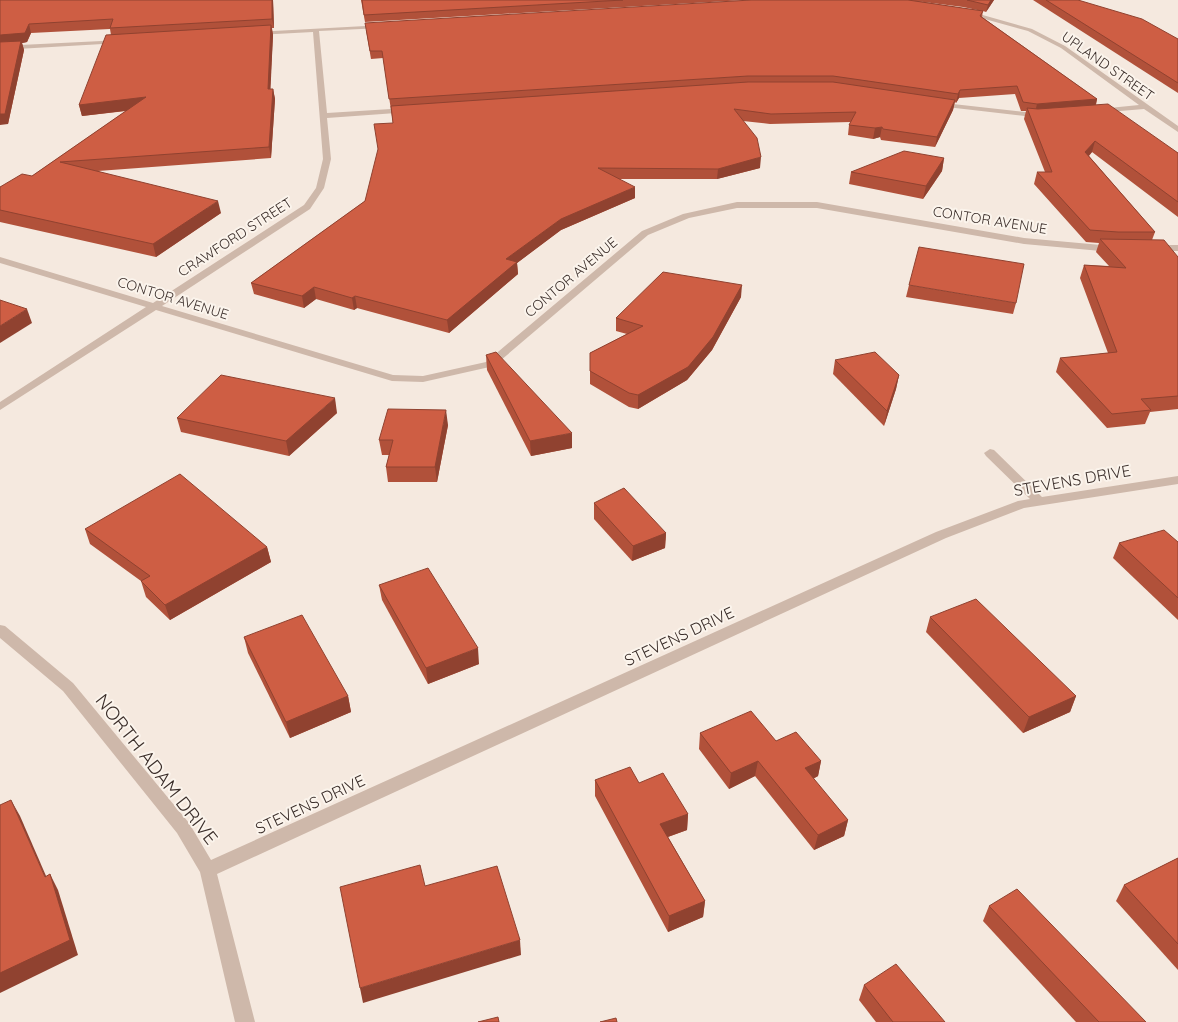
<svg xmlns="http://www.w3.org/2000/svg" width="1178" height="1022" font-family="Quicksand,sans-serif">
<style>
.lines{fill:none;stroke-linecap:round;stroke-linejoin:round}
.minor{fill:#ceb8aa;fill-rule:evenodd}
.wall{fill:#b1513a;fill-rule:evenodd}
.shaded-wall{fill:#904230}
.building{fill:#ce5e44;stroke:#904230}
.labels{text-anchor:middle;stroke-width:4;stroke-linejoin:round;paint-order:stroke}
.far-street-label{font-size:14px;fill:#3b2e2a;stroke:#fbf4ec}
.street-label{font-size:16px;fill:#3b2e2a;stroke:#fbf4ec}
.near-street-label{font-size:19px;fill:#3b2e2a;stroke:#fbf4ec}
</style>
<rect width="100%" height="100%" fill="#f5e9df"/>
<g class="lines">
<!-- minor -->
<g class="minor">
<polygon points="965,10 1032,29 1065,46 1178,126 1178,132 1144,109 1096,113 1096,109 1099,109 1139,105 1061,48 1028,31 963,13"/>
<polygon points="384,25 385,26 382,28 319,31 327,113 407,108 410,108 410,112 327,118 331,159 324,188 310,209 162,306 393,375 423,376 486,362 642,231 683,214 737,202 817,202 1024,238 1112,246 1117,249 1112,252 1024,244 817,208 737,208 689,218 648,235 494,366 423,382 392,381 156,310 0,410 0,402 146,307 0,263 0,257 153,303 304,205 316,188 323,159 313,32 257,35 254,33 255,32"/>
<polygon points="122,40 123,41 120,43 0,50 0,46"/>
<polygon points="935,102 1042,114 1046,116 1042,118 938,106 935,106"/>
<polygon points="1178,245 1178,251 1155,251 1150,248 1155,245"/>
<polygon points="990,449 994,450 1042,497 1178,476 1178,484 1024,508 946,538 217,874 255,1022 235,1022 200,872 177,833 63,691 0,638 0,625 5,626 73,683 189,823 211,860 936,532 1018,501 1030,499 986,456 984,453"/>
</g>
</g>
<!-- wall -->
<g class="wall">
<polygon points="0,0 273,0 274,28 272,28 273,35 270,89 273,89 275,99 271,158 98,171 221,213 156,257 0,222 0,187 32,176 126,111 82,116 79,105 111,35 110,29 31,33 27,42 22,43 24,50 8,124"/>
<polygon points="361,0 745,0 365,22"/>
<path d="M751 0H994L986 12 983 11 982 17 1097 99 1096 105 1178 153V217L1092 152 1089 156 1155 232 1152 240 1178 257V409L1150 412 1145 424 1107 428 1056 372 1060 358 1108 353 1080 278 1084 265 1109 266 1096 252 1099 243 1086 242 1034 184 1037 172H1045L1024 119 1026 111H1021L1015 94 959 98 956 103 955 102 953 110 935 147 881 140 880 137 873 139 848 135 849 125 851 122 770 124 743 121 760 168 717 179H620L635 198 561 230 517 263 518 274 449 333 357 308 354 310 316 299 304 308 254 294 251 283 365 201 393 123 383 58 371 59 366 30ZM916 1 963 7 982 11Z"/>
<polygon points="1033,0 1078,0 1178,39 1178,93"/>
<polygon points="944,158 942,171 923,199 849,184 851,172"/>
<polygon points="909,285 1016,303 1013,314 906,297"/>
<polygon points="741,297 712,350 687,380 638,409 629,407 590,384 590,353 627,334 616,331 616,318"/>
<polygon points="486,355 572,448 531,456 487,370"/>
<polygon points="835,360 899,375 896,389 884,426 833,374"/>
<polygon points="337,413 289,456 181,432 177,418"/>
<polygon points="448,425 437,482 388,482 386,467 389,455 382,455 379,440"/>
<polygon points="594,503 666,533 665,548 632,561 594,519"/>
<polygon points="85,529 267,547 271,562 170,620 146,597 141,581 90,544"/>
<polygon points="1178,542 1178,620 1113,558 1119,543"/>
<polygon points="379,585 479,664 428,684 382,600"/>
<polygon points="930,617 1076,696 1070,712 1023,733 926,632"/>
<polygon points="244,637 348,696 351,712 290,738 248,653"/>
<polygon points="700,733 821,761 818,776 813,779 848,820 844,836 814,850 755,776 729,789 699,749"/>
<polygon points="595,780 639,783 688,814 687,830 668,837 705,901 703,917 668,932 595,796"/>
<polygon points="1178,858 1178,970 1116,901 1124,885"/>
<polygon points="989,906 1146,1022 1076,1022 983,921"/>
<polygon points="864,985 945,1022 876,1022 859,1000"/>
</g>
<!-- shaded-wall -->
<g class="shaded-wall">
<polygon points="272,0 273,0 274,28 272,19"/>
<polygon points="991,0 994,0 986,12 988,5"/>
<polygon points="29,24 31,33 27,42 22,43 24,50 8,124 0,125 0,35"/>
<polygon points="271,25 273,35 270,100 268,89"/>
<polygon points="273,89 275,99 271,158 269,147"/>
<polygon points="960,90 959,98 956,103 958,94"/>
<polygon points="146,97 148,108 82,116 79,105"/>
<polygon points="1097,99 1095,107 1035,112 1037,104"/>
<polygon points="955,100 953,110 935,147 937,137"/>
<polygon points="882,127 880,137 873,139 875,128"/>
<polygon points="1095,141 1092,152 1082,163 1085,152"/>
<polygon points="761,157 760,168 717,179 718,169"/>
<polygon points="944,158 942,171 923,199 926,186"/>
<polygon points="635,187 635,198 561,230 517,263 518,274 449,333 447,320 506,259 561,219"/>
<polygon points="218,201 221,213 156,257 153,244"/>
<polygon points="742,285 741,297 712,350 687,380 638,409 638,395"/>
<polygon points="314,287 316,299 304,308 302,296"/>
<polygon points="355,296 357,308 354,310 352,298"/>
<polygon points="27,309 32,323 0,343 0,326"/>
<polygon points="899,375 896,389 884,426 887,411"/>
<polygon points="335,398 337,413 289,456 286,441"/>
<polygon points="446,410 448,425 437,482 435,467"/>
<polygon points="572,433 572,448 531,456 530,441"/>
<polygon points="666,533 665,548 632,561 633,546"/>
<polygon points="267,547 271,562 170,620 165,605"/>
<polygon points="478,648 479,664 428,684 426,668"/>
<polygon points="348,696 351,712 290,738 286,722"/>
<polygon points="1076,696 1070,712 1023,733 1029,717"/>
<polygon points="758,761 755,776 729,789 731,773"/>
<polygon points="821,761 818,776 802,784 805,768"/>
<polygon points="11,800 20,816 53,892 45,877"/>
<polygon points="688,814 687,830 659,840 660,824"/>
<polygon points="848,820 844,836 814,850 818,835"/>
<polygon points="50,874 58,890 78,955 0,993 0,973"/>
<polygon points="705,901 703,917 668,932 669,916"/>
<polygon points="520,940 521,955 363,1003 360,988"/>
</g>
<!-- building -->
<g class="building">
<polygon points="0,0 272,0 272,19 110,28 113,19 29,24 25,33 0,35"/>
<polygon points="362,0 623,0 364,15"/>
<polygon points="751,0 908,0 983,11 980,16 1097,99 1037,104 1023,102 1017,86 960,90 958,94 833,76 748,76 389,99 382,51 370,51 365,23"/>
<polygon points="967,0 991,0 988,5"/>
<polygon points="1046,0 1078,0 1142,19 1178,39 1178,83"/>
<polygon points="271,25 268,89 273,89 269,147 60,162 218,201 153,244 0,210 0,187 22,174 32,176 146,97 79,105 106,35"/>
<polygon points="21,41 5,114 0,114 0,42"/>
<polygon points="748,82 833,82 955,100 937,137 883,129 882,127 875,128 849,125 856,112 771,114 734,109 757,138 761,157 718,169 598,168 635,187 561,219 506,259 517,262 447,320 355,296 352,298 314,287 302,296 251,283 365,201 378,149 374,124 393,123 391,106"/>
<polygon points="1108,104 1178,153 1178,202 1095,141 1085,152 1155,232 1118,232 1090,230 1037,172 1052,172 1027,108 1038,109"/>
<polygon points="904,151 944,158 926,186 851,172"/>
<polygon points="1100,239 1164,240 1178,257 1178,396 1141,399 1151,410 1112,414 1060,358 1117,352 1084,265 1126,268"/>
<polygon points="919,247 1024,264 1016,303 909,285"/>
<polygon points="663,272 742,285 713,337 688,367 638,395 629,393 590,371 590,353 643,326 616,318"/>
<polygon points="0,300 27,309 0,326"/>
<polygon points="496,352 572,433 530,441 486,355"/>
<polygon points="875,352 899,375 887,411 835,360"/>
<polygon points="221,375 335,398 286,441 177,418"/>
<polygon points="388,409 446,410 435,467 386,467 393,440 379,440"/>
<polygon points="180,474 267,547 165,605 141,581 150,576 85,529"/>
<polygon points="624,488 666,533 633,546 594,503"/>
<polygon points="1164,530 1178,542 1178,598 1119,543"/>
<polygon points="428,568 478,648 426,668 379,585"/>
<polygon points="976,599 1076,696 1029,717 930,617"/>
<polygon points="302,615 348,696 286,722 244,637"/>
<polygon points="751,711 776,741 796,732 821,761 805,768 848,820 818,835 758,761 731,773 700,733"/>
<polygon points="630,767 639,783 663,773 688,814 660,824 705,901 669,916 595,780"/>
<polygon points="11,800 45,877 50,874 70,940 0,973 0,805"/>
<polygon points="1178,858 1178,944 1124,885"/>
<polygon points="420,865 425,886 497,866 520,940 360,988 340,887"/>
<polygon points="1017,889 1146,1022 1099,1022 989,906"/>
<polygon points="896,964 945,1022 893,1022 864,985"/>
<polygon points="498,1017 499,1022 478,1022"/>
<polygon points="616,1018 617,1022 600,1022"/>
</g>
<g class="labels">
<!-- far-street labels -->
<g class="far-street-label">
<text transform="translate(1108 66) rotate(35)" y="5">UPLAND STREET</text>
<text transform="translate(990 220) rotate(9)" y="5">CONTOR AVENUE</text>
<text transform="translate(235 237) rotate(-33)" y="5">CRAWFORD STREET</text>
<text transform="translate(571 277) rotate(-40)" y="5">CONTOR AVENUE</text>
<text transform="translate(173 298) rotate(17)" y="5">CONTOR AVENUE</text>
</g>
<!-- street labels -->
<g class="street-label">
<text transform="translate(1072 480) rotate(-10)" y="6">STEVENS DRIVE</text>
<text transform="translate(679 636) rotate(-25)" y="6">STEVENS DRIVE</text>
<text transform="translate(310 804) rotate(-25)" y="6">STEVENS DRIVE</text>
</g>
<!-- near-street labels -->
<g class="near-street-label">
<text transform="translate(157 769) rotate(52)" y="7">NORTH ADAM DRIVE</text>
</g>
</g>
</svg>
